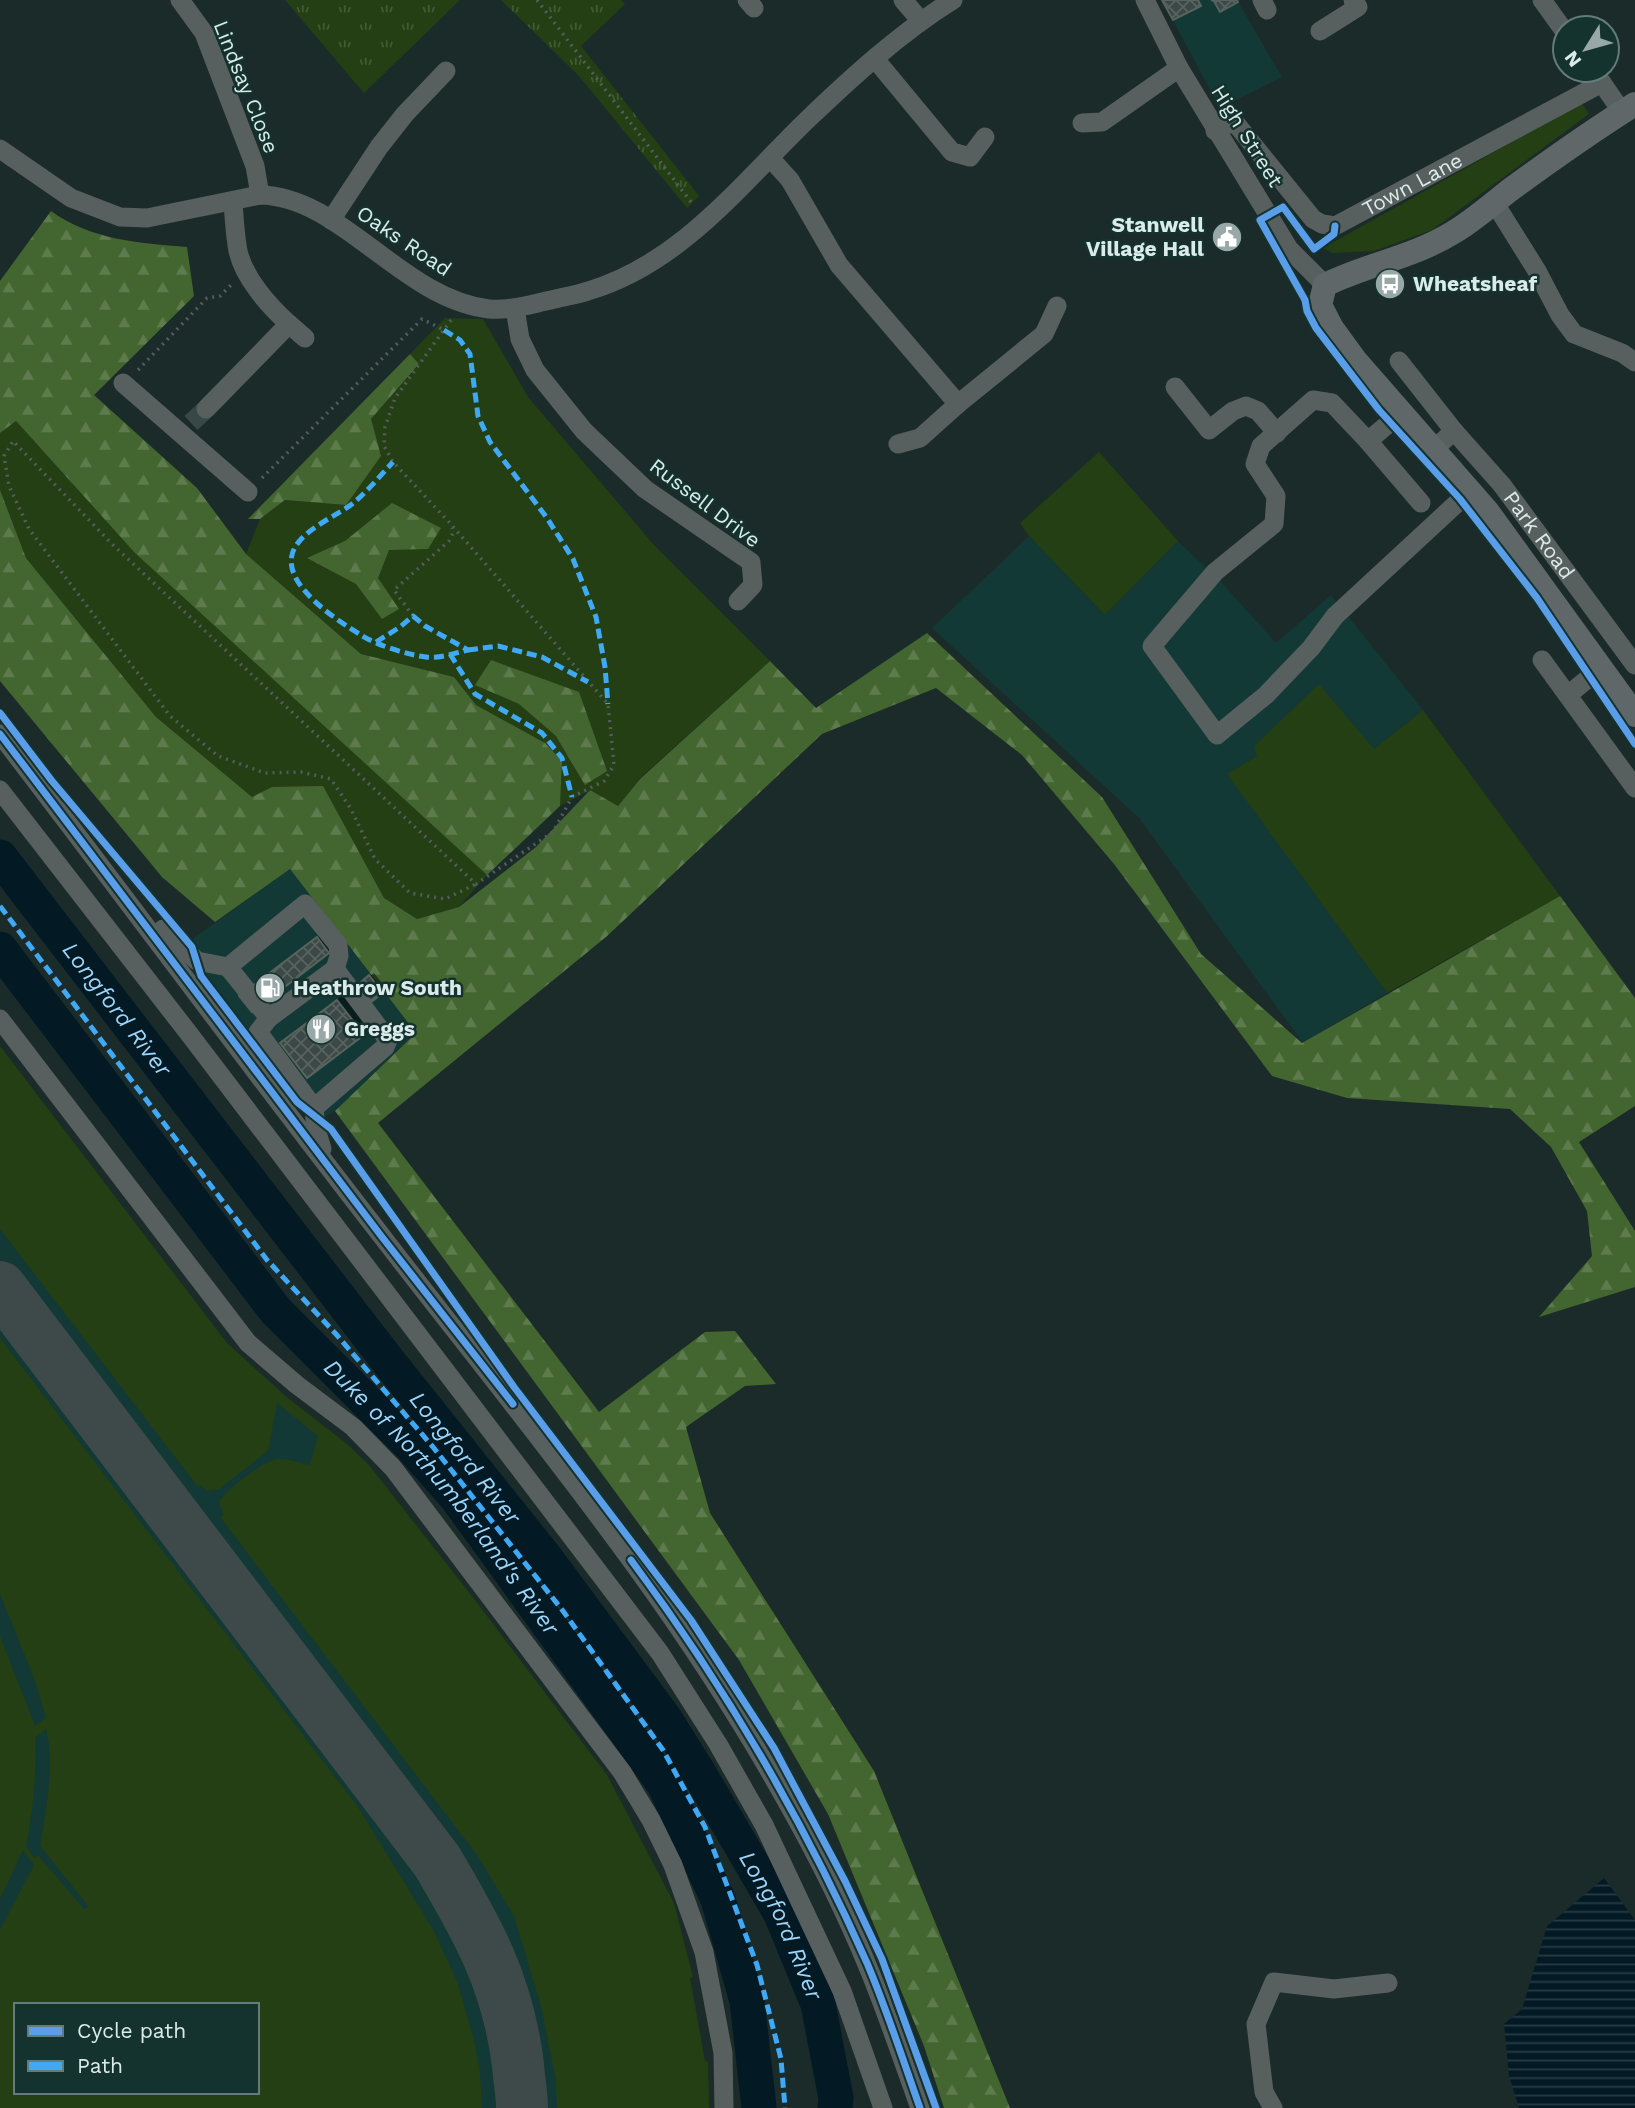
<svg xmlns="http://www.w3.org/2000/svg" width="1635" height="2108" font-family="'Work Sans',sans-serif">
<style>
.built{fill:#123935;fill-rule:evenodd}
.green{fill:#243f13;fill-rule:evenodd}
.forest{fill:url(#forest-firs)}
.park{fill:url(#park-tufts)}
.water{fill:url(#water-rules)}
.shadow{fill:#0007}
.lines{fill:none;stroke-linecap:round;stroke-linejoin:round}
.river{stroke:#031a25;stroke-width:35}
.taxiway{stroke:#3d4a49;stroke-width:52}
.building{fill:url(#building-cross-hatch);stroke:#56635e;stroke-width:2}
.minor-tunnel{stroke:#384846;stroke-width:19;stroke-dasharray:19 10;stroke-linecap:butt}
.path{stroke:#555c5d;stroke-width:3.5;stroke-dasharray:2 5;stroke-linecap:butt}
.minor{stroke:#585f5f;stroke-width:19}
.major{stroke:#5f6769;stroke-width:24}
.quiet{stroke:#3fa9f5;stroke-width:5;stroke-dasharray:10 5;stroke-linecap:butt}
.cycleway-casing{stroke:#14322e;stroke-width:11}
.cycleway{stroke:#5a9eea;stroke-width:7}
.labels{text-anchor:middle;stroke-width:5;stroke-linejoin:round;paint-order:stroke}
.street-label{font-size:21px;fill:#daebe9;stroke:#14322e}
.poi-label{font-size:21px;font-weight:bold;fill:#daebe9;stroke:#14322e;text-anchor:start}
.water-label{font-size:23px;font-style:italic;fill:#9cd6fa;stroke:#14322e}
</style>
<defs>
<pattern id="forest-firs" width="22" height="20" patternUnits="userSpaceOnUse" patternTransform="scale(1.75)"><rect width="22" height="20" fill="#43652f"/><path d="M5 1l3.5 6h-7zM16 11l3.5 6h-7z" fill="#5e7b4d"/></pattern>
<pattern id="park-tufts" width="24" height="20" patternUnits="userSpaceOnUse" patternTransform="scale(1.75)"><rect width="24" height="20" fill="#243f13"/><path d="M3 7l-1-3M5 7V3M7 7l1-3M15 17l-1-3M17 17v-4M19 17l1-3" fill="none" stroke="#435b35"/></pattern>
<pattern id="water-rules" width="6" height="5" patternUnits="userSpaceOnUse" patternTransform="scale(1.75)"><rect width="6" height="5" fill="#031a25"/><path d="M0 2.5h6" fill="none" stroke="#273b45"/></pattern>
<pattern id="building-cross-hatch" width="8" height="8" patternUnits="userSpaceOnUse" patternTransform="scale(1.75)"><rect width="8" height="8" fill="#3c4845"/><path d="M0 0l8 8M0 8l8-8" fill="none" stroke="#586360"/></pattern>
</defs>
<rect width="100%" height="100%" fill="#1b2b29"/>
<!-- built -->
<g class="built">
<polygon points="1162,0 1237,0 1282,77 1220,108"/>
<polygon points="1029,536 1105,615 1178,541 1224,585 1276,643 1331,595 1423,710 1374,749 1257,756 1228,774 1387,993 1303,1043 1139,818 932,628"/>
<polygon points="290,869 416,1033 335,1111 325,1117 299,1099 253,1041 205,974 191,940"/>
<path d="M0 1059 255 1393 272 1389 338 1440 695 2108H0ZM16 2005H257V2092H16Z"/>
</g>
<!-- green -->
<g class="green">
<polygon points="1582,103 1589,114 1432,230 1374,251 1333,253 1323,248"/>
<polygon points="445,318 483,319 528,397 654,545 770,661 640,778 618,806 590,790 560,806 562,761 545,743 476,705 454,677 361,654 246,554 260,519 285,500 346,505 371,419 419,365 410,354"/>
<polygon points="16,421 135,553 487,875 459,907 417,919 384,898 323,787 272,787 252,797 156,717 26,558 0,490 0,433"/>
<polygon points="1099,452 1178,541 1105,615 1029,536 1020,523"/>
<polygon points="1319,684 1374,749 1423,710 1560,896 1387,993 1227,774 1257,756 1254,746"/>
<path d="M0 1046 227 1343 289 1399 347 1444 369 1465 478 1604 607 1775 674 1903 693 1977 690 1978 705 2061 708 2062 709 2108H557L556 2081 541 2006 514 1916 477 1855 220 1517 223 1515 219 1501C229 1488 260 1463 277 1459 287 1458 300 1463 310 1465L318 1436 277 1403 268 1451 219 1489 207 1491 200 1485 198 1487 0 1229Z"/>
<path d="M0 1338 358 1807 434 1931 458 1984 475 2044 480 2074 482 2108H0V1930L34 1865 23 1850 0 1899V1636L35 1726 46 1718 34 1678 0 1594ZM46 1729C55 1763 46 1811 40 1846L89 1907 84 1909 38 1855 34 1858 26 1846C33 1810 37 1775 35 1738ZM16 2005H257V2092H16Z"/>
</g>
<!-- forest -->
<g class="forest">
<path d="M51 211C91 240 139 243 187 247L194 296 94 395 197 488 246 554 361 654 454 677 476 705 545 743 562 761 560 806 487 875 135 553 16 421 0 433V281Z"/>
<polygon points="410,354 419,364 371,419 381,456 346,505 285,500 260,519 248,519"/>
<polygon points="0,490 26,558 156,717 252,797 272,787 323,786 384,898 417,919 459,907 536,847 590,790 618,806 640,779 770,661 816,708 927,633 1102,797 1201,954 1302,1043 1560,896 1635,998 1635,1106 1579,1142 1635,1231 1635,1287 1539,1317 1592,1256 1587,1211 1551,1147 1510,1109 1347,1098 1272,1076 1114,864 1022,755 936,688 822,734 606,937 378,1123 599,1412 705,1332 735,1331 776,1384 745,1386 686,1427 710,1513 874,1771 1010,2108 944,2108 924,2046 828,1814 739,1660 335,1111 416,1033 290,869 215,922 162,877 0,681"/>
<polygon points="392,503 441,528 428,549 389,550 378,578 399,609 382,619 356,584 307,558 345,541"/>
<polygon points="491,660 579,692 607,771 585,785 556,736 519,704 475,685"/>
</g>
<!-- park -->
<g class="park">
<polygon points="285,0 460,0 364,93"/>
<polygon points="501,0 621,0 625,4 581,46 699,196 687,208 579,76"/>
</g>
<!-- water -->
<polygon class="water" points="1604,1878 1635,1920 1635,2108 1519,2108 1509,2076 1504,2024 1522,2009 1547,1926"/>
<!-- shadow -->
<g class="shadow">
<polygon points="321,935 332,949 328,952 244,993"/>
<polygon points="374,973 386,988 368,1003 359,985"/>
<polygon points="351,989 375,1022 362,1034 283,1043 295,1030"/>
</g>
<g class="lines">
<!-- river -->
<g class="river">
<path id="s1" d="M0 857 388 1361 544 1556 665 1719 700 1775 781 1914 818 2004 836 2098 835 2108"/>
<path id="s2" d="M0 949 276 1311 412 1447 457 1498 664 1784 718 1899 747 2001 759 2108"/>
</g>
<!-- taxiway -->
<path class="taxiway" d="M0 1287 437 1861C478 1930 508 1983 518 2065 519 2079 522 2094 522 2108"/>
</g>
<!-- building -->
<g class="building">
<polygon points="1162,0 1198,0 1201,6 1173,20"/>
<polygon points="1211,0 1237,0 1238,2 1220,12 1214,1"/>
<polygon points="317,937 329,953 252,1012 239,996"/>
<polygon points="369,975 383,993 367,1005 354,988"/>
<polygon points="337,1000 364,1035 307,1078 280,1043"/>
</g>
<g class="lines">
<!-- minor-tunnel -->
<polyline class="minor-tunnel" points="191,423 206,409"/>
<!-- path -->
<g class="path">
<polyline points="537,0 694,206"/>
<polyline points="451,320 395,398 385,427 384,446 393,462 448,521 608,704 614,765 604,781 572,797 553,832 476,884 112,544 13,441 4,456 9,486 29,529 170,716 218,756 265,773 301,772 331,779 351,809 375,859 410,893 445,899 476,884"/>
<polyline points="138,370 207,298 220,296 231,285"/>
<polyline points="262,478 422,319 444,330"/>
<polyline points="413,616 394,590 449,541 453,533 452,528"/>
</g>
<!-- minor -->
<g class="minor">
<polyline points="180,0 204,33 255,166 260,195"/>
<polyline points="747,0 754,8"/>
<polyline points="903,0 921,21"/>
<polyline points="1145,0 1179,68 1289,249 1325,285"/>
<polyline points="1262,0 1267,10"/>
<polyline points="1542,0 1565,32"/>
<polyline points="1320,31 1358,7 1353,0"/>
<polyline points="875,59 952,152 970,157 985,137"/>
<polyline points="1593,70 1622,112"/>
<polyline points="1082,123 1102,122 1179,68"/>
<path id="s3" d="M1215 131 1226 123 1237 125 1313 219 1322 224 1335 226 1602 83"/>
<path d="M0 149 71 198 120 217 147 218 260 195C341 196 402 299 489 309 510 311 531 304 551 300 563 297 576 295 588 291 680 264 740 185 806 121 852 77 900 33 953 0"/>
<polyline points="771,159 790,180 839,265 958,404"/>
<polyline points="1494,202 1537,271 1560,315 1574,334 1622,353 1635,362"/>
<polyline points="331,220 379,147 405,114 446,71"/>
<polyline points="515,308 520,339 535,370 584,431 645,489 751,562 753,585 738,601"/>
<polyline points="289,324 305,338"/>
<polyline points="1399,361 1454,431"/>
<polyline points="123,383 248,492"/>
<polyline points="1175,387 1209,430 1233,411 1246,406 1258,411 1277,433"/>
<path d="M206 409 289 324C269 306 244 278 238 251 235 235 234 217 233 201"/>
<polyline points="1401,413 1368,441 1421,503"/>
<polyline points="1368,441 1332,403 1313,400 1261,446 1255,464 1276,496 1274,524 1215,572 1152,646 1217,735 1266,695 1311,648 1335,616 1470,491"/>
<polyline points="898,444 920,438 958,404 1044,334 1057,306"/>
<path id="s4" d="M1433 450 1454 431 1502 485 1635 665"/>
<polyline points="1542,660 1635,788"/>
<polyline points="1568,695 1602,667"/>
<path d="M0 734C129 902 254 1072 384 1239 525 1422 675 1599 787 1802 817 1855 845 1911 868 1967 887 2013 903 2061 920 2108"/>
<polyline points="0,790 190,1035 660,1653 718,1744 764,1825 842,1991 883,2108"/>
<polyline points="163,929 197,961 228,967 269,1018 258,1032 314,1108 316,1129 322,1149"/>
<polyline points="228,967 305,904 338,945 339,956 335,969"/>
<polyline points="269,1018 335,969 388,1040 385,1047 314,1108"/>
<polyline points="0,1019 248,1343 297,1385 353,1427 393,1468 622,1772 651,1820 673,1865 704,1952 723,2053 724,2108"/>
<polyline points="1273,2108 1264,2092 1256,2024 1274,1982 1334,1989 1388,1983"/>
</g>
<!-- major -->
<path class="major" d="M1635 104C1592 131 1551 160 1510 190 1492 204 1474 220 1454 232 1412 258 1367 264 1325 285L1320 305 1332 328 1356 361 1488 512 1635 715"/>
<!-- quiet -->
<g class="quiet">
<polyline points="444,330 460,340 470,354 478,416 490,442 547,518 573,559 596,617 605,667 608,704"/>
<path d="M376 642 400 627 413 616 425 626 468 650C455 653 439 659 426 657 408 655 376 645 361 635 338 621 284 586 292 555 297 532 335 517 352 504 367 492 380 476 393 462"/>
<polyline points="468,650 498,646 542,657 588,682"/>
<polyline points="450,654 475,694 542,733 562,758 572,797"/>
<polyline points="0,906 267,1260 335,1333 433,1447 563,1611 663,1750 705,1827 757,1965 781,2059 785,2108"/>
</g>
<!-- cycleway casing -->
<g class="cycleway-casing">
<g id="cycleway">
<polyline points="1335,226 1334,234 1314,249 1283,207 1260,220 1305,300 1307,311 1316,328 1352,375 1379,410 1460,499 1537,598 1635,744"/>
<polyline points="0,713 52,781 192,947 201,976 297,1102 331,1129 514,1387 691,1620 774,1748 845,1881 882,1959 936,2108"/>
<polyline points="0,734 382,1237 513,1404"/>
<path d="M631 1560C724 1685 804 1821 867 1963 887 2010 903 2060 920 2108"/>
</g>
</g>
<!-- cycleway -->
<use href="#cycleway" class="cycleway"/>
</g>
<!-- icons -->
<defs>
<g id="civic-disc" transform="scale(1.575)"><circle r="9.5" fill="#97a8a6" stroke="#14322e"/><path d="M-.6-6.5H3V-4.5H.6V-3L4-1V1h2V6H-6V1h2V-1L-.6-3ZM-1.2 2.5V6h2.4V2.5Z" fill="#fff"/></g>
<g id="bus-disc" transform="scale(1.575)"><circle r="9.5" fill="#97a8a6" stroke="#14322e"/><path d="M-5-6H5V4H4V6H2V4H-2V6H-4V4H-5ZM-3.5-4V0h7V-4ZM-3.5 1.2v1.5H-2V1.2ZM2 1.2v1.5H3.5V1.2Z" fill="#fff"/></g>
<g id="fuel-disc" transform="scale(1.575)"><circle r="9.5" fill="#97a8a6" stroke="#14322e"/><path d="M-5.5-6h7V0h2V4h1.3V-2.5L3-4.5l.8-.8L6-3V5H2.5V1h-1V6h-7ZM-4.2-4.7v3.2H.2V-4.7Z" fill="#fff"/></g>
<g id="restaurant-disc" transform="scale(1.575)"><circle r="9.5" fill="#97a8a6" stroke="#14322e"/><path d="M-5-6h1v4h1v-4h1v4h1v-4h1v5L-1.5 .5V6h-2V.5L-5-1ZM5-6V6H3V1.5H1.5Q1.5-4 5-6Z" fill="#fff"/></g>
</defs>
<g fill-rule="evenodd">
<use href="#civic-disc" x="1227" y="237"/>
<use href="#bus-disc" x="1390" y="284"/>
<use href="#fuel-disc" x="270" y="988"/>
<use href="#restaurant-disc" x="321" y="1029"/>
</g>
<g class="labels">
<!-- street labels -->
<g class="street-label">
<text transform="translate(246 87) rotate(68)" y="7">Lindsay Close</text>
<text transform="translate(1247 136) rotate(58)" y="7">High Street</text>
<text dy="7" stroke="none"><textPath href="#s3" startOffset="257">Town Lane</textPath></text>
<text transform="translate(404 241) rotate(34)" y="7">Oaks Road</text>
<text transform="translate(705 503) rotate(37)" y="7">Russell Drive</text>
<text dy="7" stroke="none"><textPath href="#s4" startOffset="163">Park Road</textPath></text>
</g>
<!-- poi labels -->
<g class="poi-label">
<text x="1204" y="232" text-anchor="end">Stanwell<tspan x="1204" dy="24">Village Hall</tspan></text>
<text x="1413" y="291">Wheatsheaf</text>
<text x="293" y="995">Heathrow South</text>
<text x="344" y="1036">Greggs</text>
</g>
<!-- water labels -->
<g class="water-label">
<text dy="8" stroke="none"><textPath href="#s1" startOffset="192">Longford River</textPath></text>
<text dy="8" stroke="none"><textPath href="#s1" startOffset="760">Longford River</textPath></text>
<text dy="8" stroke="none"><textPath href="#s2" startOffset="705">Duke of Northumberland's River</textPath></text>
<text dy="8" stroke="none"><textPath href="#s1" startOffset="1326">Longford River</textPath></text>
</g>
</g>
<!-- legend -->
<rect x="14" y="2003" width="245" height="91" fill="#14322e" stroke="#637c79" stroke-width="2"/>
<rect x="28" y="2026" width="35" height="10" fill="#5a9eea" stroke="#637c79" stroke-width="2"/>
<text x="77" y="2038" font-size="21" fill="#daebe9">Cycle path</text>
<rect x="28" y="2061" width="35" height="10" fill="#3fa9f5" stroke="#637c79" stroke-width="2"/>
<text x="77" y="2073" font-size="21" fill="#daebe9">Path</text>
<!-- north arrow -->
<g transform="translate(1586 49) rotate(233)"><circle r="33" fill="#14322e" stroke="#637c79" stroke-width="2"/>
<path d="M0-5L12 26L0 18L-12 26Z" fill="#97a8a6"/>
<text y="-10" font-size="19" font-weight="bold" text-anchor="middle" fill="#daebe9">N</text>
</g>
</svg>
